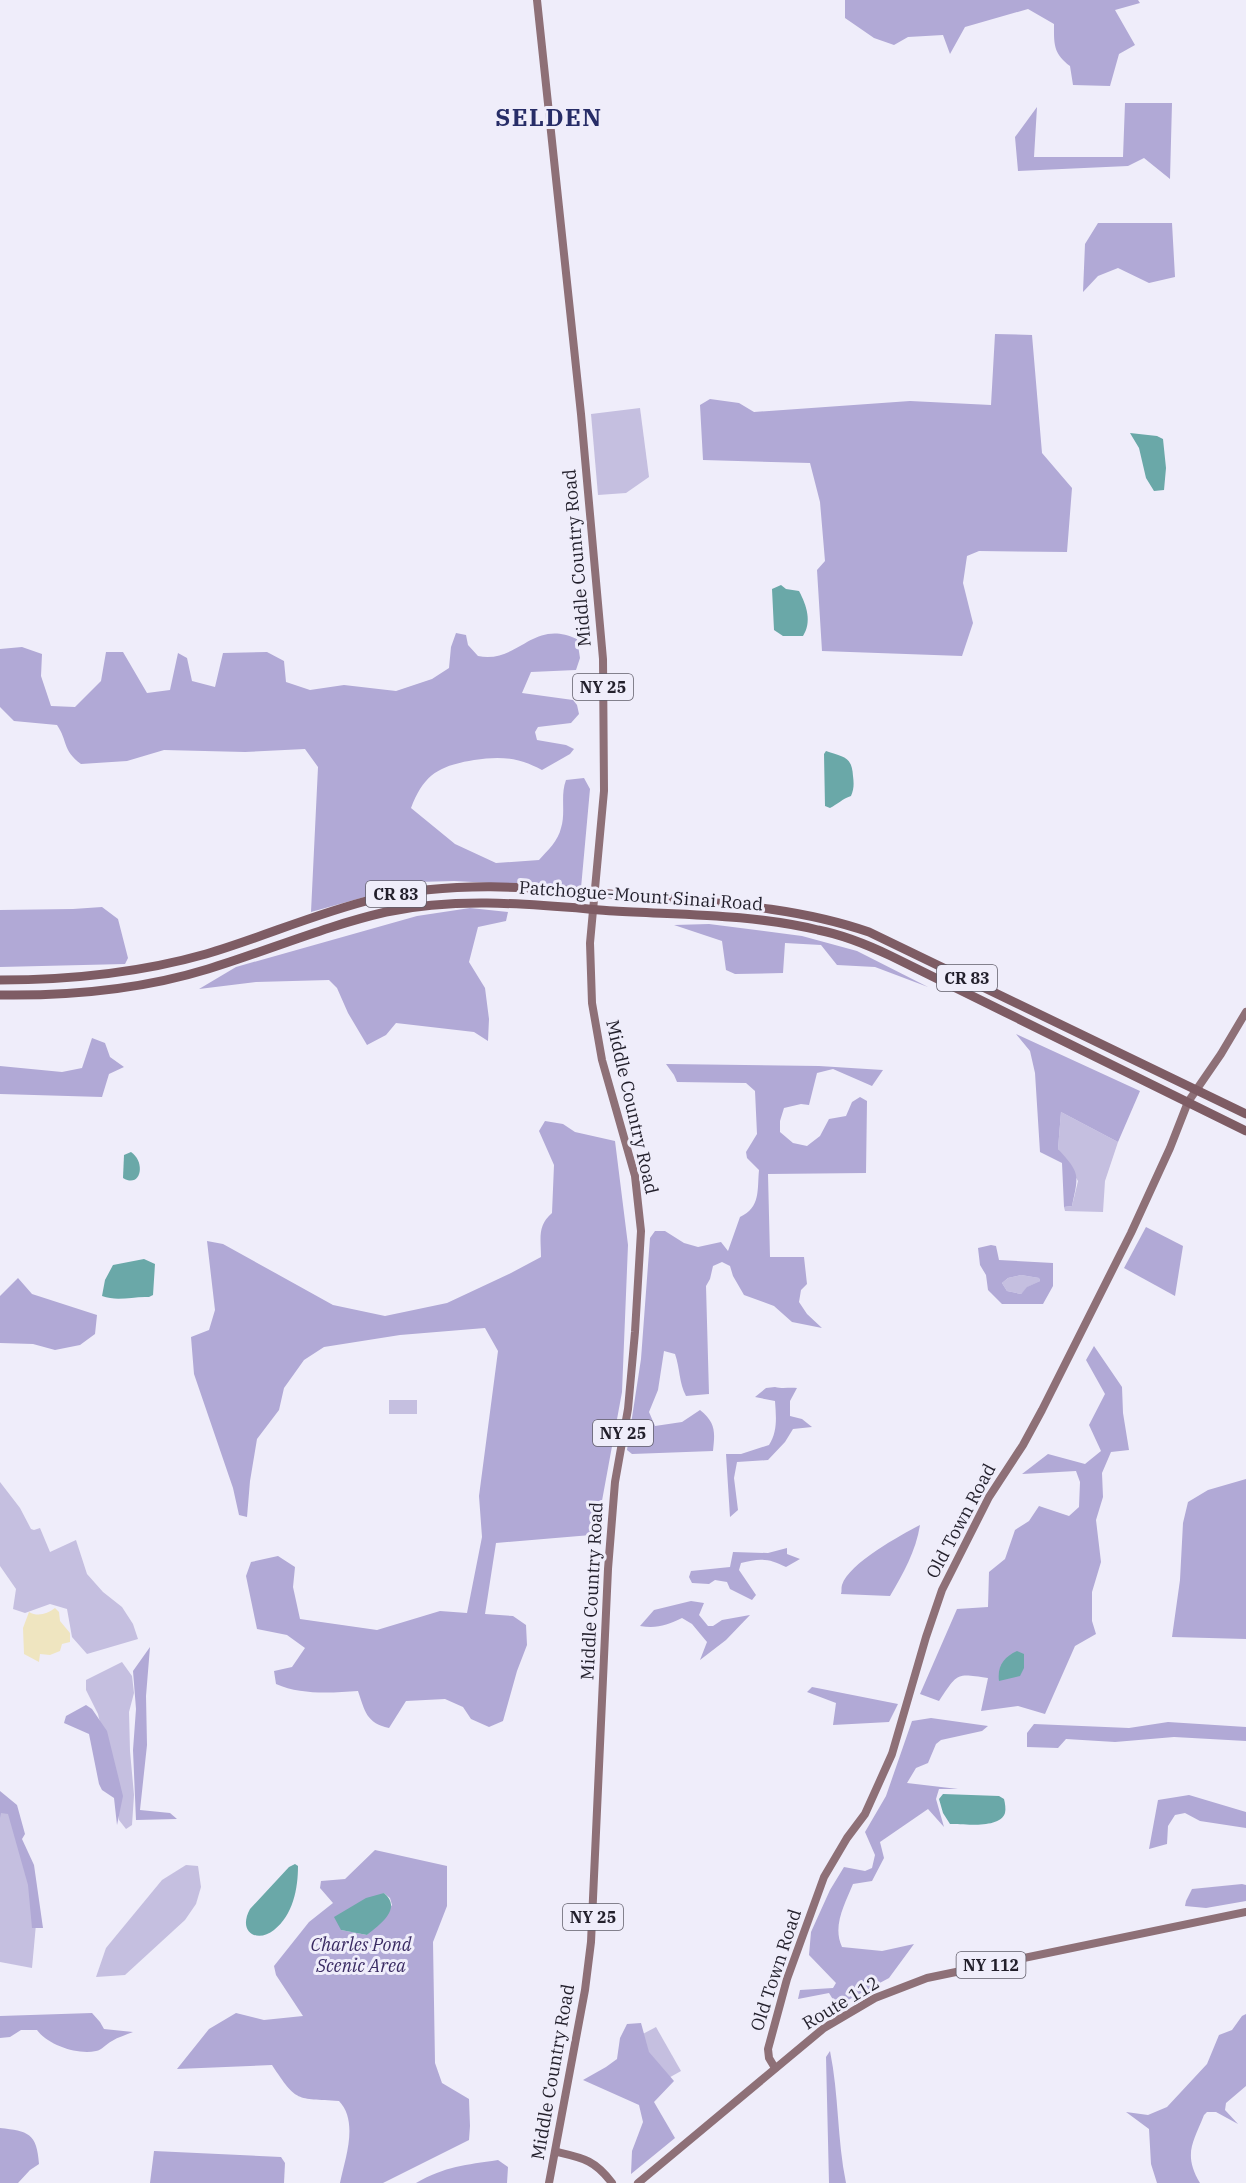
<svg xmlns="http://www.w3.org/2000/svg" width="1246" height="2183" font-family="'IBM Plex Serif',serif">
<style>
.green{fill:#c5bfe0}
.forest{fill:#b1a9d6;fill-rule:evenodd}
.sand{fill:#efe5c0}
.water{fill:#6aa8a8}
.lines{fill:none;stroke-linecap:round;stroke-linejoin:round}
.major{stroke:#8e7077;stroke-width:8}
.highway{stroke:#7e5c64;stroke-width:9}
.labels{text-anchor:middle;stroke-width:6;stroke-linejoin:round;paint-order:stroke}
.shield{fill:#efedfa;stroke:#605d69;stroke-width:1.5}
.shield-label{font-size:16px;font-weight:bold;fill:#221f2b}
.street-label{font-size:18px;fill:#221f2b;stroke:#efedfa}
.park-label{font-size:18px;font-style:italic;fill:#3a2b63;stroke:#efedfa}
.district-label{font-size:24px;font-weight:bold;letter-spacing:1.5px;fill:#272d67;stroke:#efedfa}
</style>
<rect width="100%" height="100%" fill="#efedfa"/>
<!-- green -->
<g class="green">
<polygon points="640,408 649,477 626,493 598,495 591,414"/>
<polygon points="1061,1112 1118,1142 1105,1181 1103,1212 1065,1211 1064,1207 1072,1206 1078,1181 1058,1149"/>
<polygon points="1021,1275 1039,1278 1040,1281 1028,1287 1021,1294 1007,1291 1002,1283 1008,1278"/>
<rect x="389" y="1400" width="28" height="14"/>
<polygon points="0,1482 20,1508 31,1529 34,1530 40,1528 50,1552 76,1540 87,1574 103,1592 122,1607 133,1624 138,1639 87,1654 72,1637 67,1609 50,1604 25,1613 13,1609 16,1589 0,1566"/>
<polygon points="122,1662 132,1676 134,1693 129,1712 130,1751 134,1795 132,1825 126,1829 119,1820 114,1783 98,1714 86,1690 86,1680"/>
<polygon points="0,1806 9,1808 37,1913 32,1968 0,1962"/>
<polygon points="186,1865 198,1866 201,1887 196,1904 185,1920 125,1975 96,1977 106,1948 115,1937 162,1880"/>
<polygon points="656,2027 681,2071 665,2080 639,2036"/>
</g>
<!-- forest -->
<g class="forest">
<path d="M845 0H1138L1140 3 1115 10 1135 45 1119 54 1110 86 1073 85 1070 66C1053 53 1054 44 1054 24L1028 9 965 27 950 54 943 35 908 37 894 45 874 38 845 18Z"/>
<polygon points="1125,103 1172,103 1170,179 1144,158 1128,166 1018,171 1015,137 1037,107 1034,157 1123,157"/>
<polygon points="1098,223 1172,223 1175,277 1149,283 1118,268 1098,276 1083,292 1085,244"/>
<polygon points="995,334 1032,335 1042,453 1072,488 1067,552 979,551 967,556 963,583 973,623 962,656 822,651 817,570 825,561 820,502 810,463 703,460 700,405 710,399 739,403 754,412 910,401 991,405"/>
<path d="M456 633 466 635 468 645 478 656C519 664 532 618 577 639L580 658 576 670 531 672 522 693 573 700 577 705 579 714 571 723 538 727 535 732 537 740 566 745 574 749 570 754 542 770C518 757 500 756 474 760 439 766 424 774 411 808L455 844 496 863 539 860C548 850 558 841 561 828 566 812 560 796 566 780L584 778 590 789 581 888 454 881 418 882 311 912 318 767 305 749 245 752 164 750 127 761 81 764C62 750 68 741 57 725L14 721 0 707V649L22 647 42 654 41 676 51 706 75 707 101 681 106 652H123L147 693 170 690 178 653 187 658 192 681 215 687 223 653 267 652 284 661 286 682 310 690 344 685 396 691 432 679 449 668 451 647Z"/>
<polygon points="102,907 118,919 128,958 125,964 0,967 0,910 73,909"/>
<polygon points="470,908 508,912 506,921 478,927 469,962 485,988 489,1019 488,1041 474,1032 396,1023 386,1035 367,1045 348,1013 337,988 329,980 256,982 199,989 236,967 417,916"/>
<polygon points="709,924 802,936 857,951 928,987 875,967 837,965 821,945 785,943 783,973 735,974 726,970 722,941 674,925"/>
<path d="M1016 1034 1140 1091 1118 1142 1061 1112 1058 1149C1080 1173 1079 1174 1072 1206L1064 1207 1062 1163 1040 1152 1035 1073 1030 1051Z"/>
<polygon points="92,1038 105,1043 110,1057 124,1067 109,1074 102,1097 0,1094 0,1066 62,1072 82,1068"/>
<path d="M666 1064 819 1066 883 1070 872 1086 833 1069 817 1073 809 1105 801 1104 784 1108 780 1121V1132L793 1143 807 1146 820 1136 829 1119 846 1116 852 1102 860 1097 867 1101 866 1173 768 1174 770 1257H804L807 1284 801 1290 799 1302 807 1314 822 1328 792 1322 774 1306 744 1295 733 1276 730 1266 722 1262 713 1266 710 1279 706 1286 709 1394 686 1396C679 1383 680 1368 675 1354L664 1351 658 1390 649 1412 655 1426 682 1422 700 1410C716 1423 715 1432 713 1451L632 1454 627 1450 641 1359 650 1238 655 1231H665L684 1243 698 1247 721 1242 728 1251 740 1217C761 1207 757 1190 759 1170L747 1158 746 1152 757 1134 755 1091 746 1083 677 1082 674 1075Z"/>
<path d="M545 1121 563 1124 575 1132 615 1141 628 1245 622 1392 599 1517 591 1535 496 1543 485 1614 513 1616 526 1625 527 1645 517 1671 503 1721 489 1727 471 1719 463 1707 445 1699 406 1701 389 1728C366 1723 365 1711 358 1691 331 1693 301 1695 276 1684L274 1671 292 1667 305 1648 287 1635 257 1629 246 1576 251 1562 278 1556 295 1567 293 1587 300 1619 377 1630 440 1611 467 1613 482 1537 479 1496 498 1351 485 1328 400 1335 324 1347 304 1360 284 1388 279 1410 257 1439 250 1481 247 1517 239 1515 233 1488 194 1374 191 1337 209 1330 215 1310 207 1241 223 1244 333 1305 385 1316 447 1303 511 1273 541 1257C541 1238 537 1226 552 1213L554 1165 539 1131Z"/>
<polygon points="1146,1227 1183,1246 1175,1296 1124,1268"/>
<path d="M991 1245 996 1246 999 1260 1053 1263V1286L1043 1304H1002L988 1290 986 1275 980 1265 978 1248ZM1021 1275 1039 1278 1040 1281 1027 1287 1021 1294 1007 1291 1002 1283 1008 1278Z"/>
<polygon points="18,1278 32,1294 97,1315 95,1334 80,1345 55,1350 33,1344 0,1343 0,1296"/>
<path d="M1094 1346 1122 1387 1123 1413 1129 1450 1111 1452 1102 1473 1103 1497 1096 1520 1101 1562 1092 1592V1621L1096 1634 1075 1646 1045 1714 1018 1706 981 1711 988 1678C955 1673 958 1673 939 1701L920 1694 957 1609 988 1607 989 1572 1005 1559 1015 1530 1029 1521 1039 1506 1069 1516 1079 1507 1080 1482 1076 1471 1022 1474 1048 1454 1085 1464 1101 1451 1089 1425 1105 1394 1086 1360Z"/>
<path d="M775 1387C783 1389 789 1387 797 1388L790 1401V1416L802 1419 812 1427 793 1429 785 1442 768 1460 737 1462 734 1478 738 1510 730 1517 726 1454H741L769 1445C778 1431 776 1416 775 1401L755 1397 766 1388Z"/>
<polygon points="1246,1479 1246,1639 1172,1637 1180,1580 1183,1523 1188,1502 1208,1490"/>
<path d="M920 1525C916 1551 903 1574 890 1596L841 1594C842 1591 841 1588 842 1585 849 1563 901 1535 920 1525Z"/>
<path d="M787 1548V1554L800 1559 786 1567C769 1558 759 1558 741 1563L739 1570 756 1595 752 1600 730 1589 727 1582 715 1580 709 1584 692 1583 689 1577 691 1571 730 1567 733 1552 768 1553Z"/>
<path d="M691 1601 704 1603 699 1615 708 1626H713L722 1620 750 1615 726 1640 700 1660 707 1642 692 1624 682 1618C667 1625 657 1629 640 1626L654 1610Z"/>
<polygon points="150,1647 146,1696 147,1745 140,1810 170,1813 177,1819 136,1820 133,1750 136,1709 133,1671"/>
<polygon points="812,1687 898,1704 889,1722 833,1725 836,1703 807,1692"/>
<polygon points="86,1705 92,1709 107,1731 123,1796 117,1825 114,1798 102,1790 99,1784 89,1734 64,1723 66,1716"/>
<path d="M931 1718 988 1726 982 1731 941 1740 936 1744 928 1763 916 1768 907 1783 958 1789H939L936 1799 944 1827 928 1809 880 1842 884 1858 872 1881 853 1884C845 1904 832 1926 842 1947L882 1951 914 1944 889 1978 837 2006 829 1993 798 1999 800 1990 833 1988 836 1983 809 1955 811 1932 830 1890 844 1867 865 1871 872 1868 875 1855 865 1832 886 1796 912 1721Z"/>
<polygon points="1168,1722 1246,1727 1246,1741 1174,1737 1115,1742 1066,1739 1058,1748 1027,1747 1027,1733 1034,1724 1129,1728"/>
<polygon points="0,1791 17,1805 25,1834 22,1839 34,1865 43,1928 32,1928 28,1885 8,1814 1,1813 0,1818"/>
<polygon points="1189,1795 1246,1812 1246,1828 1200,1821 1185,1813 1175,1815 1168,1826 1167,1844 1149,1849 1158,1800"/>
<path d="M375 1850 447 1866V1906L433 1942 435 2063 442 2083 469 2099 470 2126 469 2140 383 2183H340C345 2158 359 2122 339 2101 296 2098 297 2103 272 2065L177 2069 209 2029 236 2013 264 2020 303 2016 276 1975 274 1966 309 1922 333 1903 320 1888 321 1881 345 1879ZM384 1893 390 1898 392 1905 367 1935 341 1930Z"/>
<polygon points="1242,1884 1246,1885 1246,1901 1206,1908 1185,1906 1186,1901 1192,1889"/>
<path d="M92 2013 100 2022 104 2029 133 2032C126 2035 118 2037 112 2041 106 2044 102 2050 96 2051 77 2055 48 2045 37 2030H21L10 2037 0 2038V2016Z"/>
<path d="M1246 2014V2086L1226 2103 1225 2110 1238 2124 1216 2112H1207L1204 2115C1193 2143 1183 2154 1200 2183H1157L1151 2164 1149 2129 1126 2112 1148 2115 1167 2107 1207 2064 1219 2035 1232 2030 1242 2016Z"/>
<polygon points="641,2023 649,2052 674,2081 654,2102 675,2138 631,2174 632,2151 643,2122 639,2105 583,2080 606,2067 617,2059 620,2038 627,2024"/>
<path d="M830 2051C839 2095 837 2139 846 2183H829L826 2057Z"/>
<path d="M0 2128C28 2131 37 2133 39 2164L30 2170 18 2183H0Z"/>
<polygon points="154,2151 281,2157 285,2163 284,2183 150,2183"/>
<path d="M498 2160 508 2167 507 2183H416C446 2166 465 2165 498 2160Z"/>
</g>
<!-- sand -->
<path class="sand" d="M55 1608 59 1612 60 1621 70 1633V1642L62 1644 60 1651 50 1655 40 1654 39 1662 24 1654 23 1628 29 1612C38 1617 47 1614 55 1608Z"/>
<!-- water -->
<g class="water">
<polygon points="1130,433 1157,436 1163,439 1166,468 1164,490 1154,491 1146,478 1139,448"/>
<path d="M781 585 786 589 799 591C807 606 812 622 803 636H783L774 630 772 589Z"/>
<path d="M826 751C843 757 852 756 853 776 854 784 854 789 851 796 842 799 838 804 830 808L825 806 824 754Z"/>
<path d="M131 1152C146 1162 141 1189 123 1178L124 1155Z"/>
<path d="M144 1259 155 1264 153 1295 149 1297C133 1296 118 1302 102 1296L105 1280 113 1265Z"/>
<path d="M1017 1651 1024 1654V1668L1020 1676 999 1681C997 1666 1004 1657 1017 1651Z"/>
<path d="M943 1794 999 1796 1004 1799C1005 1803 1006 1809 1005 1813 1000 1829 964 1824 950 1824L943 1813 939 1799Z"/>
<path d="M295 1864 298 1866C298 1889 293 1915 274 1930 258 1943 237 1933 250 1909L289 1867Z"/>
<path d="M384 1893C403 1909 379 1925 367 1935L341 1930 334 1917 366 1898Z"/>
</g>
<g class="lines">
<!-- major -->
<g class="major">
<polyline points="537,0 581,414 603,659 604,791 590,943 592,1003 602,1060 635,1176 641,1231 635,1332 628,1409 615,1482 608,1569 591,1942 585,1990 549,2183"/>
<polyline points="775,2068 769,2058 768,2049 787,1979 824,1877 847,1838 865,1814 892,1754 926,1637 942,1590 989,1497 1023,1445 1042,1410 1131,1233 1170,1148 1188,1102 1221,1054 1246,1012"/>
<path d="M557 2152C583 2158 595 2160 612 2183"/>
<polyline points="638,2183 824,2028 875,1998 927,1978 1246,1912"/>
</g>
<!-- highway -->
<g class="highway">
<path d="M0 980C70 980 139 973 206 954 263 937 317 913 374 899 461 878 549 889 636 896 715 903 794 906 869 932L1246 1114"/>
<path d="M0 995C71 996 140 990 208 969 267 951 325 926 386 912 462 896 537 905 614 911 681 915 752 914 818 930 844 935 868 945 891 956L1246 1131"/>
</g>
</g>
<g class="labels">
<!-- shield labels -->
<g class="shield">
<rect x="573" y="674" width="60" height="26" rx="4.5"/>
<rect x="366" y="881" width="60" height="26" rx="4.5"/>
<rect x="937" y="965" width="60" height="26" rx="4.5"/>
<rect x="593" y="1420" width="60" height="26" rx="4.5"/>
<rect x="563" y="1904" width="60" height="26" rx="4.5"/>
<rect x="956.5" y="1952" width="69" height="26" rx="4.5"/>
</g>
<g class="shield-label">
<text x="603" y="693">NY 25</text>
<text x="396" y="900">CR 83</text>
<text x="967" y="984">CR 83</text>
<text x="623" y="1439">NY 25</text>
<text x="593" y="1923">NY 25</text>
<text x="991" y="1971">NY 112</text>
</g>
<!-- street labels -->
<g class="street-label">
<text transform="translate(577 558) rotate(-95)" y="6">Middle Country Road</text>
<text transform="translate(641 896) rotate(4)" y="6">Patchogue-Mount Sinai Road</text>
<text transform="translate(632 1107) rotate(77)" y="6">Middle Country Road</text>
<text transform="translate(961 1521) rotate(-62)" y="6">Old Town Road</text>
<text transform="translate(592 1591) rotate(-87)" y="6">Middle Country Road</text>
<text transform="translate(776 1970) rotate(-72)" y="6">Old Town Road</text>
<text transform="translate(841 2003) rotate(-31)" y="6">Route 112</text>
<text transform="translate(553 2072) rotate(-80)" y="6">Middle Country Road</text>
</g>
<!-- park labels -->
<g class="park-label">
<text x="361" y="1951">Charles Pond<tspan x="361" dy="21">Scenic Area</tspan></text>
</g>
<!-- district labels -->
<g class="district-label">
<text x="549" y="126">SELDEN</text>
</g>
</g>
</svg>
